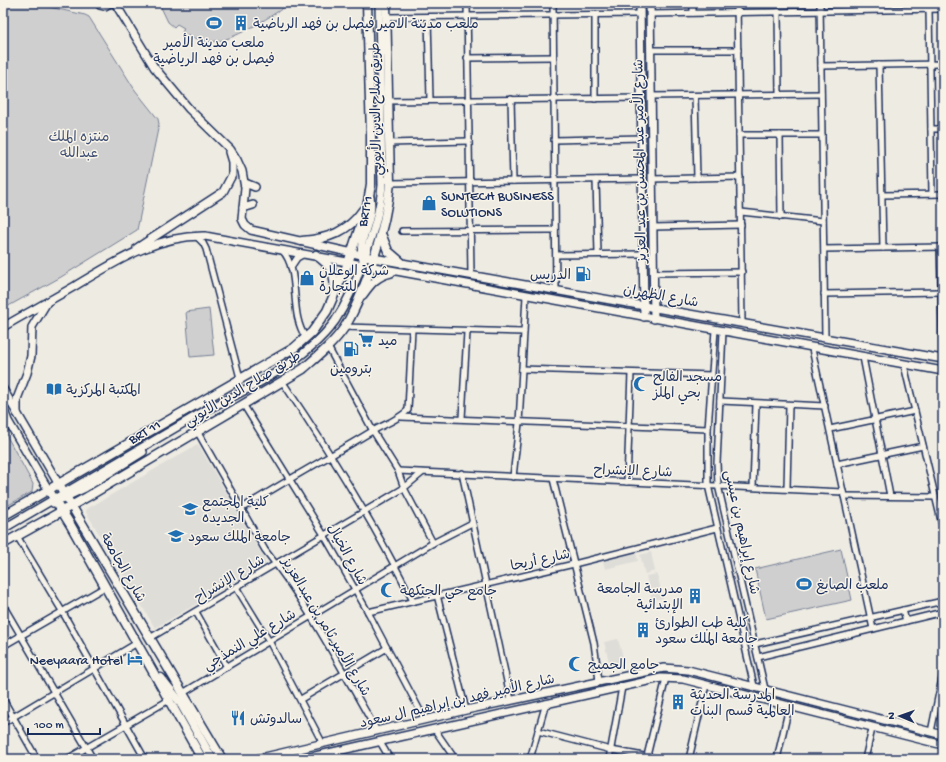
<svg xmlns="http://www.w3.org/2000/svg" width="946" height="762" font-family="'Gochi Hand','Playpen Sans Arabic',sans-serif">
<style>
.built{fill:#deddd8}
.green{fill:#cfcfcf;stroke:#757f96}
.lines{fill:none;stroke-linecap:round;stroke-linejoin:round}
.street-casing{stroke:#1b2f5e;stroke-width:8}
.secondary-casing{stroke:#1b2f5e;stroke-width:10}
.primary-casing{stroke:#1b2f5e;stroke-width:11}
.street{stroke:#f7f3e8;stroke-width:5}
.secondary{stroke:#f7f3e8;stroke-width:7}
.primary{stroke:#f7f3e8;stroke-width:8}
.labels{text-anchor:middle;stroke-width:3;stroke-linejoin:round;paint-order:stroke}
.poi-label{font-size:14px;fill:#1b2f5e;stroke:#f7f3e8;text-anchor:start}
.street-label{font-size:14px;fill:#1b2f5e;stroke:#f7f3e8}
.park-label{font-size:14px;fill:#3f4f75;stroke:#f7f3e8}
</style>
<rect width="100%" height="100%" fill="#eeebe2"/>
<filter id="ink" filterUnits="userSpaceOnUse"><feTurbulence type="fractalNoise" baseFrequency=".025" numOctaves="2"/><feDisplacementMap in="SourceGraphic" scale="8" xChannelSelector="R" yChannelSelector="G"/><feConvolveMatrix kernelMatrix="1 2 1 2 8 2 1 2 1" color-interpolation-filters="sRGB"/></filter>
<g filter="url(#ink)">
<!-- built -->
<g class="built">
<polygon points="198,444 265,560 265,564 155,628 86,512 87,509"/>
<polygon points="651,552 655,571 645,574 640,555"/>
<polygon points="636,553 638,561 605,569 603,561"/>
<polygon points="657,574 663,598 652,600 646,576"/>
<polygon points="618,639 624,661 610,665 604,642"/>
</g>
<!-- green -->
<g class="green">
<polygon points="5,3 31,3 85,15 89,17 135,90 158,119 159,124 137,230 61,277 3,309 3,4"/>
<path d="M159 3H291C274 14 237 39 217 41 205 43 193 38 182 33L184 28 177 24 174 27 168 22Z"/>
<polygon points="209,309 214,355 190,357 186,312"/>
<polygon points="3,429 33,484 32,492 3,508"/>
<polygon points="841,549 852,600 766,619 755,569"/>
</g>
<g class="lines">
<!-- street casing -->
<g class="street-casing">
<g id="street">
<polyline points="467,3 471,275"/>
<polyline points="553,3 556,290"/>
<polyline points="693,3 693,13"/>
<polyline points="737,3 742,322"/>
<polyline points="820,3 825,337"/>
<polyline points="929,9 932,194"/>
<polyline points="778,12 779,94"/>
<polyline points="595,14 595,99"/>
<polyline points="650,14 943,9"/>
<polyline points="387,17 640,14"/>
<polyline points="428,17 430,100"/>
<polyline points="650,50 738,50"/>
<polyline points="467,58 553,57"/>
<polyline points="879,65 883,248"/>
<polyline points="821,66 943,64"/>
<polyline points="651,96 821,94"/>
<polyline points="695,96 697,178"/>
<polyline points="511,99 513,181"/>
<polyline points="388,101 641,98"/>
<polyline points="931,129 943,129"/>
<polyline points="739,135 822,135"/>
<polyline points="780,135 781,217"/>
<polyline points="554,140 642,138"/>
<polyline points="389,143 469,141"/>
<polyline points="652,179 740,177"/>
<polyline points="596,180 598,254"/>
<polyline points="390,183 642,179"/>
<polyline points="882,195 943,194"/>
<polyline points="741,212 823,221"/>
<polyline points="653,227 741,225"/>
<polyline points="402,231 555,230"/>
<polyline points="196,236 203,243 206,249 240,378"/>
<polyline points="940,247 943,359"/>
<polyline points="824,249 943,247"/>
<path d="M282 250C302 272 288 313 306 338"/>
<polyline points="556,255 643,254"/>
<polyline points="291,267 297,258 304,254"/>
<polyline points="653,273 742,272"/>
<polyline points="824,294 941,292"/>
<polyline points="344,327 524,332"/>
<polyline points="715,330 708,429 708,485 754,686"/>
<polyline points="723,331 717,463 718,485 765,689"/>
<polyline points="328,347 373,431 398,471 404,488 433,543"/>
<polyline points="812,349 873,629"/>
<polyline points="863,357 890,496"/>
<polyline points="904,365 943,529"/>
<polyline points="522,369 712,375"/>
<path d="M282 381C330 452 375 525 413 601"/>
<polyline points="720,401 825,406"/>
<polyline points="243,404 324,535 368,612 425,720"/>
<polyline points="401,417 708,429"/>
<polyline points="462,418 467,332"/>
<polyline points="830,429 915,411"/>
<path d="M197 431 265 550C309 605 342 671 377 731"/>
<polyline points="837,464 923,446"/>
<polyline points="398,471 843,492"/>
<polyline points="462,473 511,700"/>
<polyline points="513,477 519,423 526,296"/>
<polyline points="553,479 594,643 599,681"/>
<polyline points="627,482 631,373"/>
<polyline points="753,487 756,404"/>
<polyline points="787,488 789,405"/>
<polyline points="844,496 935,497"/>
<path d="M241 509C283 482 326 459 369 433 382 425 397 421 408 410L412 329"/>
<polyline points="17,536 62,611 145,759"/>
<polyline points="236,587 269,641 323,744"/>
<polyline points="437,595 466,710"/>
<polyline points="3,605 93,759"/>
<polyline points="903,610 906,621"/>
<polyline points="196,612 227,667"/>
<polyline points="368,612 574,564 717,528"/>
<polyline points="150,638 404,488 422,473"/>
<polyline points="755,644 943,601"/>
<polyline points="3,646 105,587"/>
<polyline points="758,657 943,612"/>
<polyline points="183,693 433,543 472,523"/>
<polyline points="3,699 37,759"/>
<polyline points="301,699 387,648"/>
<polyline points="3,723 137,643"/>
<polyline points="435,730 455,759"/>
<polyline points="538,731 611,750 660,759"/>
<polyline points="931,732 943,673"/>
<polyline points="380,742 390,759"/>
<polyline points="329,753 334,759"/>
<polyline points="647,756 666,678"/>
<polyline points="67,759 169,700"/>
<polyline points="530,759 546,703"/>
<polyline points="609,759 622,687"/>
<polyline points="689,759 706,685"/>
<polyline points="777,759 789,707"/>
<polyline points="865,759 872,729"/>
</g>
</g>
<!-- secondary casing -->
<g class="secondary-casing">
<g id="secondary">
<polyline points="115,3 154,67 189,109 230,149 237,160 242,171 245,188 242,219 245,225 251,230 379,259 943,359"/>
<polyline points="640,3 644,317"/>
<polyline points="650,3 654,319"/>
<polyline points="100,5 105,6 110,3"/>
<polyline points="245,183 255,187"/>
<polyline points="243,208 253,205"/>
<polyline points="137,248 223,192 232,175 232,162 229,152"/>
<path d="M363 259C356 240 375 220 370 197"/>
<path d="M363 295C371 284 377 276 391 273"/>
<path d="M3 327C27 313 51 300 75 286 115 262 156 235 205 236L943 371"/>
<polyline points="3,389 58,483"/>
<polyline points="3,408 8,421 48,489"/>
<polyline points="17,413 17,399 27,373 31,356 32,327 46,304"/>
<polyline points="53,503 85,488 143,452"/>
<path d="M3 529 206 410C248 390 307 360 335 321 347 303 356 282 363 261 372 236 380 212 382 185L379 3"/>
<polyline points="256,759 466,710 664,668 688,670 943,735"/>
<polyline points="302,759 661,678 683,679 943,745"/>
</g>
</g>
<!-- primary casing -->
<g class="primary-casing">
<g id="primary">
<polyline points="382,236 388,251 402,263"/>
<path d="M302 241C328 239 348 232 363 210"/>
<path d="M316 255C330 265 336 272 334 290"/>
<polyline points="58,483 222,759"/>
<polyline points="48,489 70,524 202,759"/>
<polyline points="3,516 294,348 312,332 327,311 348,263 368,202 371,184 371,135 367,3"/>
<path d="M3 544 87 497 303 369C318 356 333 344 344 328 354 313 360 297 366 281 378 248 387 217 390 183L386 3"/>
<polyline points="161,678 180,702 212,759"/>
</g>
</g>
<!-- street -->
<use href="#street" class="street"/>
<!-- secondary -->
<use href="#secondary" class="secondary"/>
<!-- primary -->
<use href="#primary" class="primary"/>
</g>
</g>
<!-- icons -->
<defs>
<g id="stadium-bare" transform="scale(1.2)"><path d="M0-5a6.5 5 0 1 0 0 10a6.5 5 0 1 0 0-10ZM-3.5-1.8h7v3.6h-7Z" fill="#1f6fb2" stroke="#f7f3e8" stroke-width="2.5" paint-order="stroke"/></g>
<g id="building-bare" transform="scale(1.2)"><path d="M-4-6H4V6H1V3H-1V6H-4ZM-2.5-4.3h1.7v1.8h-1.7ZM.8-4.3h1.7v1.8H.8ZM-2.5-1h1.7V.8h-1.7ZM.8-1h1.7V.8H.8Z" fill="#1f6fb2" stroke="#f7f3e8" stroke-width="2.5" paint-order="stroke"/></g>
<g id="shop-bare" transform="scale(1.2)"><path d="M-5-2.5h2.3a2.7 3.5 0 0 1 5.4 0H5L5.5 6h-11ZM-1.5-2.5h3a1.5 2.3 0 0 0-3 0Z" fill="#1f6fb2" stroke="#f7f3e8" stroke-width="2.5" paint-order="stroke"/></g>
<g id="fuel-bare" transform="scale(1.2)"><path d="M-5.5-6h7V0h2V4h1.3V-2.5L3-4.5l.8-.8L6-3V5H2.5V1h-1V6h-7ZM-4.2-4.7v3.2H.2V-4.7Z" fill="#1f6fb2" stroke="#f7f3e8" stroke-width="2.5" paint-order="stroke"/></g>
<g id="supermarket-bare" transform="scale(1.2)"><path d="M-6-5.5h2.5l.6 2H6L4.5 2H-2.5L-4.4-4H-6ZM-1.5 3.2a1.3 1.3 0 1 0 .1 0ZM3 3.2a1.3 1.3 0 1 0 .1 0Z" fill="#1f6fb2" stroke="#f7f3e8" stroke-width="2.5" paint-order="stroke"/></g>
<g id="mosque-bare" transform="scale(1.2)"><path d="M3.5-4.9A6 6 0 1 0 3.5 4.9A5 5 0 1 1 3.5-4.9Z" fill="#1f6fb2" stroke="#f7f3e8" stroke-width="2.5" paint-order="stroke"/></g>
<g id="library-bare" transform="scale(1.2)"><path d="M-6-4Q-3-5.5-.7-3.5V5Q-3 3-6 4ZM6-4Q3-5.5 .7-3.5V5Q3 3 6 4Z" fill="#1f6fb2" stroke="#f7f3e8" stroke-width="2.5" paint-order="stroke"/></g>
<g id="university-bare" transform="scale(1.2)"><path d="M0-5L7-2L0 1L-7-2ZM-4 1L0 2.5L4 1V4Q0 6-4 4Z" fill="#1f6fb2" stroke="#f7f3e8" stroke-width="2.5" paint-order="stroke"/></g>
<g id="hotel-bare" transform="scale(1.2)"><path d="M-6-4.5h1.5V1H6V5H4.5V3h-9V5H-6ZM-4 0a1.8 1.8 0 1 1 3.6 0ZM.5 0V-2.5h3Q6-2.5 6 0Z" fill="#1f6fb2" stroke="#f7f3e8" stroke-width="2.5" paint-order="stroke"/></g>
<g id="restaurant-bare" transform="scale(1.2)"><path d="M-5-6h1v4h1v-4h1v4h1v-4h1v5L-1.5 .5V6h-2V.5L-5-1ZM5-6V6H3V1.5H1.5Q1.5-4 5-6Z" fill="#1f6fb2" stroke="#f7f3e8" stroke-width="2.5" paint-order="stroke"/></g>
</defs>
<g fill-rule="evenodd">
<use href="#stadium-bare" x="214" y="23"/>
<use href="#building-bare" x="241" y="23"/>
<use href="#shop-bare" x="429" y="203"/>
<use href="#fuel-bare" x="583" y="274"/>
<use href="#shop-bare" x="307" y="278"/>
<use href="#supermarket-bare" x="366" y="340"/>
<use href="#fuel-bare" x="351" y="349"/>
<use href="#mosque-bare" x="641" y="384"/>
<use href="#library-bare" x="54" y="389"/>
<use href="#university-bare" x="190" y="509"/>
<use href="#university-bare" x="176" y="536"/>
<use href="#stadium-bare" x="804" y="584"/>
<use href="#mosque-bare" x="388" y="590"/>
<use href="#building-bare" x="695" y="596"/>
<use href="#building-bare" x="643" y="630"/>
<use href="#hotel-bare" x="135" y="659"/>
<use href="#mosque-bare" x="576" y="664"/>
<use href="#building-bare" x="678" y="702"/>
<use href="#restaurant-bare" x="238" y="718"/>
</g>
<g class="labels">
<!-- poi labels -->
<g class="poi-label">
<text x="253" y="28">ملعب مدينة الامير فيصل بن فهد الرياضية</text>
<text x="214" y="47" text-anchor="middle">ملعب مدينة الأمير<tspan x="214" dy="16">فيصل بن فهد الرياضية</tspan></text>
<text x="441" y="200">SUNTECH BUSINESS<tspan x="441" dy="16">SOLUTIONS</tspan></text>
<text x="319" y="275">شركة الوعلان<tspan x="319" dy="16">للتجارة</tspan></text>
<text x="571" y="279" text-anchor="end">الدريس</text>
<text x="378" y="345">ميد</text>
<text x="351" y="373" text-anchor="middle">بترومين</text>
<text x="653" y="381">مسجد الفالح<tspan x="653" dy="16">بحي الملز</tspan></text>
<text x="66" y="394">المكتبة المركزية</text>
<text x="202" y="506">كلية المجتمع<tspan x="202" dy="16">الجديده</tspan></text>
<text x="188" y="541">جامعة الملك سعود</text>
<text x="816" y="589">ملعب الصايغ</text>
<text x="683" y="593" text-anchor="end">مدرسة الجامعة<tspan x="683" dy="16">الإبتدائية</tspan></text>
<text x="400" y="595">جامع حي الجتكهة</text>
<text x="655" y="627">كلية طب الطوارئ<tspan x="655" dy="16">جامعة الملك سعود</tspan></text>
<text x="123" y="664" text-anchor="end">Neeyaara Hotel</text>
<text x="588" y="669">جامع الجميح</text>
<text x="690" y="699">المدرسة الحديثة<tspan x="690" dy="16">العالمية قسم البنات</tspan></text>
<text x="250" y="723">سالدوتش</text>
</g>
<!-- street labels -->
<g class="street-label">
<text transform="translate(375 109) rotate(-91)" y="5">طريق صلاح الدين الأيوبي</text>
<text transform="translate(639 161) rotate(-91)" y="5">شارع الأمير عبد المحسن بن عبد العزيز</text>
<text transform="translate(364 211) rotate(-78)" y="5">BRT11</text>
<text transform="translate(661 295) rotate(10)" y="5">شارع الظهران</text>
<text transform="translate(242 388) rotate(-31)" y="5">طريق صلاح الدين الأيوبي</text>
<text transform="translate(144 431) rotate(-30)" y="5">BRT 11</text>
<text transform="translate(633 470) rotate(2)" y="5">شارع الإنشراح</text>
<text transform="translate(743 532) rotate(78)" y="5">شارع إبراهيم بن عيسى</text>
<text transform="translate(348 554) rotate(61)" y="5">شارع الخيال</text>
<text transform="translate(540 559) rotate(-12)" y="5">شارع أريحا</text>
<text transform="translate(124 567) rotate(60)" y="5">شارع الجامعة</text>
<text transform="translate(229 578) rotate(-31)" y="5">شارع الإنشراح</text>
<text transform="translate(327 626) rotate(59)" y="5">شارع الأمير ثامر بن عبدالعزيز</text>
<text transform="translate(249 639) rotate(-31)" y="5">شارع علي النمذجي</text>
<text transform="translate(457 700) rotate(-13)" y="5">شارع الأمير فهد بن إبراهيم ال سعود</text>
</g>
<!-- park labels -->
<g class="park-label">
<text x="79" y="141">منتزه الملك<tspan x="79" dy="16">عبدالله</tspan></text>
</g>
</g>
<!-- margin -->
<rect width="946" height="762" fill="none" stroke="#f7f3e8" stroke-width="16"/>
<rect x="8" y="8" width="930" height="746" fill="none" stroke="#1b2f5e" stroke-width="1.5" filter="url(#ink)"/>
<!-- north arrow -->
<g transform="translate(900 716) rotate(272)" stroke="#f7f3e8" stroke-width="3" paint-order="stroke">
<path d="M0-3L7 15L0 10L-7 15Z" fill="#1b2f5e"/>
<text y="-6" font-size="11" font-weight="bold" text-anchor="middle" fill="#1b2f5e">N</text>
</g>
<!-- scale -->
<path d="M28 728v6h72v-6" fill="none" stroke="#1b2f5e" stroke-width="2"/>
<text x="34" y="728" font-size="12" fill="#1b2f5e" stroke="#f7f3e8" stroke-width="3" paint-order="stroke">100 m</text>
</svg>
